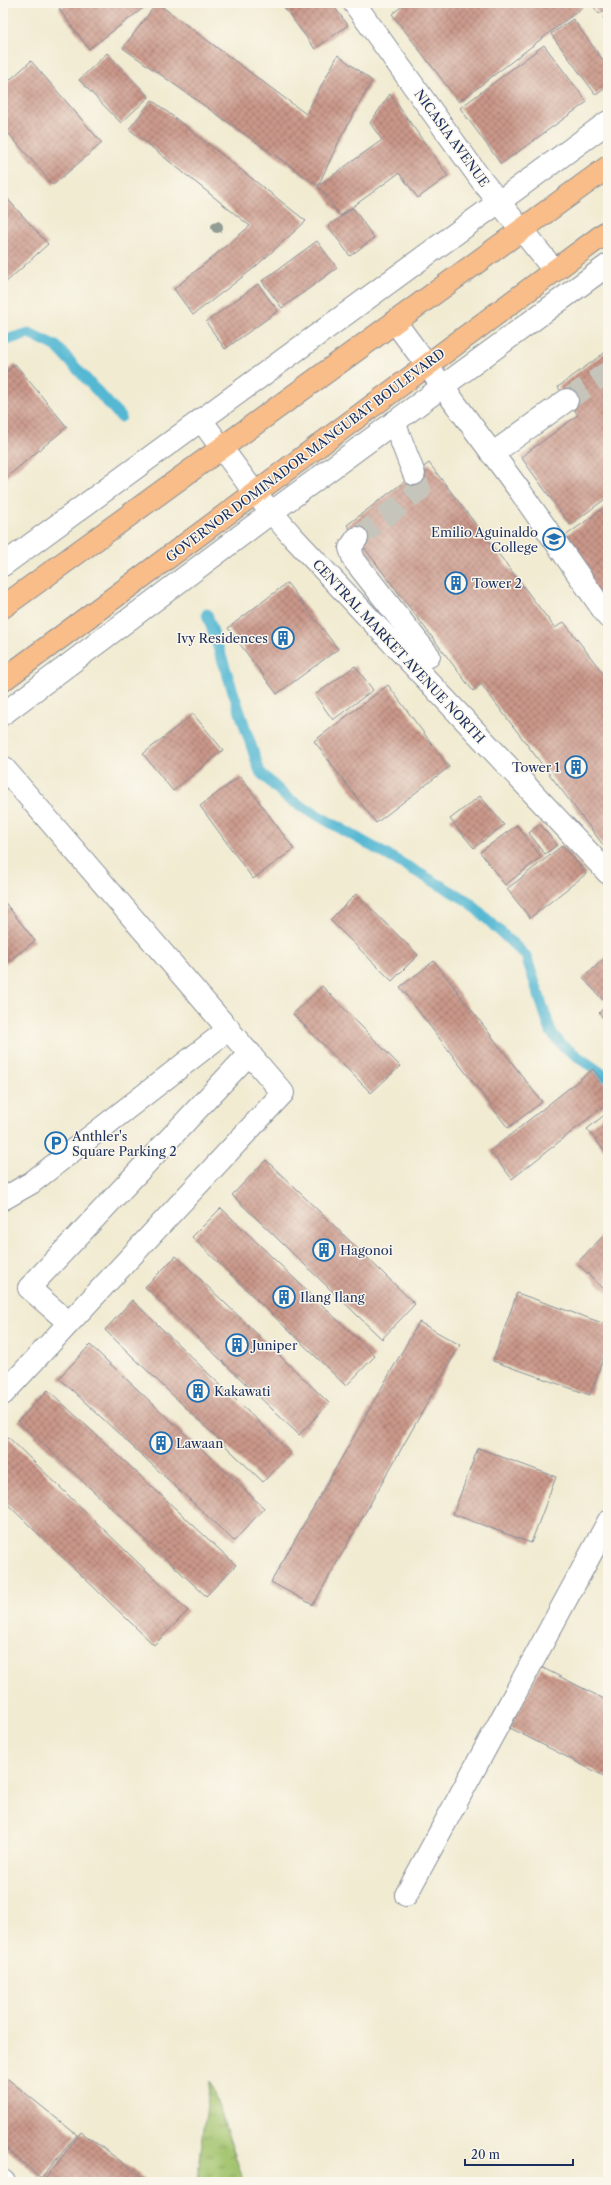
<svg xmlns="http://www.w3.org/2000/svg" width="611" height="2185" font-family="'Libre Caslon Text',serif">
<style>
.grass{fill:url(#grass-tufts);stroke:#5e7965}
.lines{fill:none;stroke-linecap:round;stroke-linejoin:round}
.stream{stroke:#54b8d3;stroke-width:11}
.building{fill:url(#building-cross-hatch)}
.minor-tunnel{stroke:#c6c5bb;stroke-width:22;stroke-dasharray:22 11;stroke-linecap:butt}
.minor-casing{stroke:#868d98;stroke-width:24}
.major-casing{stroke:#868d98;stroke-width:24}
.minor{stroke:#fff;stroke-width:22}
.major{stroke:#f8bd89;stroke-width:22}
.tree{fill:#919c94}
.labels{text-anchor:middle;stroke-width:3;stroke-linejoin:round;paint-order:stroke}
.street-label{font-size:13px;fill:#1b2f5e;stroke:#fbf7ec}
.poi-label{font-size:13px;fill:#1b2f5e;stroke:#fbf7ec;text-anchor:start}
</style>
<defs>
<pattern id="grass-tufts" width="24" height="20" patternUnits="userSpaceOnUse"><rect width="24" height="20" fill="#a1c36c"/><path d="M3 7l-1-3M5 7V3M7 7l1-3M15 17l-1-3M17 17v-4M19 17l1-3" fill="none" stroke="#829f5c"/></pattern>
<pattern id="building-cross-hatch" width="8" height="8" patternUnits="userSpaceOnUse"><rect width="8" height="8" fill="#ca9789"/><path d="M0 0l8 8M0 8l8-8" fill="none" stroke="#a37c73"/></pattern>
</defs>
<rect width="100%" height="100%" fill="#fbf7ec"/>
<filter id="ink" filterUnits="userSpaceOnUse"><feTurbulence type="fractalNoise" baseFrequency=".025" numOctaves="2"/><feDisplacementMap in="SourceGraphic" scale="8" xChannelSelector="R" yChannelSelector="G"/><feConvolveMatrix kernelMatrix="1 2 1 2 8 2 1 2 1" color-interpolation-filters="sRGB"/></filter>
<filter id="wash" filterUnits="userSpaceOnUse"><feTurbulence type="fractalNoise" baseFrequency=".012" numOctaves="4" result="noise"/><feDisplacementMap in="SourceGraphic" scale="16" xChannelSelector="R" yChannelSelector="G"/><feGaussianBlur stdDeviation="0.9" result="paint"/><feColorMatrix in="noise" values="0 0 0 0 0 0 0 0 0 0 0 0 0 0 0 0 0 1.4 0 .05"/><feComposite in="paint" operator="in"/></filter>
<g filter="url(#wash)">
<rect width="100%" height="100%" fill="#f1ebd2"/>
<!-- grass -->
<polygon class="grass" points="210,2081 244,2182 197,2182"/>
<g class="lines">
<!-- stream -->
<g class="stream">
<polyline points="3,341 29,333 56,346 121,417"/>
<polyline points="207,614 260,772 287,798 468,901 526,956 551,1032 563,1046 608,1078"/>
</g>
</g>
<g id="blocks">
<!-- building -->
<g class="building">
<polygon points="67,3 150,3 89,49 59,9"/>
<polygon points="157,3 306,114 338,55 372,81 340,139 318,186 123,48"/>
<polygon points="281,3 331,3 348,25 315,49"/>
<polygon points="406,3 580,3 583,7 459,102 392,14"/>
<polygon points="591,3 608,3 608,7 599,14"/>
<polygon points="608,14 608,24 603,17"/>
<polygon points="573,19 608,67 608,86 596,95 551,34"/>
<polygon points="544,45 587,102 501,164 460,108"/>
<polygon points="107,53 149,97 121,123 79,80"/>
<polygon points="31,61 102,143 53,185 3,127 3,86"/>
<polygon points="390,94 448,176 418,198 399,173 340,216 318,186 382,140 370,123"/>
<polygon points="152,100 306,221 254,268 193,315 174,289 250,226 129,129"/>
<polygon points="3,194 48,244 3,285"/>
<polygon points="353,208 374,238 350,256 328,226"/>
<polygon points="317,241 337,268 282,308 262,281"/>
<polygon points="258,284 278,311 225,349 206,322"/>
<polygon points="608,350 608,497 570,525 521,457 578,415 558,387"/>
<polygon points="15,364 67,427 3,480 3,375"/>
<polygon points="429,463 555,628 564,622 608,680 607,850 481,684 473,691 347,525"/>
<polygon points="608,505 608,609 557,542"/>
<polygon points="287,583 338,649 277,694 228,628"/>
<polygon points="355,666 373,690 333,720 315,695"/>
<polygon points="388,685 449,767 376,823 314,741"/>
<polygon points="193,714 223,750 173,791 143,754"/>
<polygon points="240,776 294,849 253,879 200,806"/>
<polygon points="480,796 504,825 474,848 450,819"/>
<polygon points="540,824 557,845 545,854 529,833"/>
<polygon points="517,825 541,857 505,885 480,852"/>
<polygon points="563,845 586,874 530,918 507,889"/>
<polygon points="356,894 418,955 392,981 330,920"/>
<polygon points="3,900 35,941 3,965"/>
<polygon points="608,955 608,996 603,1000 583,978"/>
<polygon points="434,961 542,1102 508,1128 400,987"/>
<polygon points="322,986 400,1066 371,1093 293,1014"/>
<polygon points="608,1004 608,1023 599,1013"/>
<polygon points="593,1069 608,1088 608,1103 512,1179 490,1151"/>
<polygon points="608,1112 608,1155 587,1129"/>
<polygon points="266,1160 415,1304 382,1339 232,1195"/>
<polygon points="221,1208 375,1356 346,1386 192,1237"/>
<polygon points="606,1233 608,1235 608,1293 577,1263"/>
<polygon points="176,1256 329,1403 299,1435 145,1287"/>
<polygon points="517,1293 608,1325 608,1345 590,1395 493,1361"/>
<polygon points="132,1300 291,1453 263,1482 105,1330"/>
<polygon points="419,1322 460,1345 313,1605 271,1582"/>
<polygon points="90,1345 264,1508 234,1541 59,1378"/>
<polygon points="48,1390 236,1565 206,1596 18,1421"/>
<polygon points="5,1434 188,1611 154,1645 3,1500 3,1436"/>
<polygon points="478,1448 556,1477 531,1543 453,1514"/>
<polygon points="541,1667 608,1701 608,1778 510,1728"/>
<polygon points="3,2075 77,2135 41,2178 3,2146"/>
<polygon points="81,2132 149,2182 43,2182"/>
</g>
</g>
</g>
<g filter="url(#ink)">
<use href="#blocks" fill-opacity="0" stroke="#868d98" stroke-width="1"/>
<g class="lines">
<!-- minor-tunnel -->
<g class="minor-tunnel">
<polyline points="567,400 608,372"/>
<polyline points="357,538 420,490 414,474"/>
</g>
<!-- minor casing -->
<g class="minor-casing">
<g id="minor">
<polyline points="354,3 482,181 554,270"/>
<polyline points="395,322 520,491 608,617"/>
<polyline points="201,420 254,492 293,537 608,873"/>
<polyline points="394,422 414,474"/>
<polyline points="492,454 567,400"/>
<polyline points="357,538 350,548 354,560 429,656"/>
<polyline points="3,565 608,122"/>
<polyline points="3,714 272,512 608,265"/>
<polyline points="3,767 283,1093 3,1394"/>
<polyline points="3,1199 31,1183 229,1029"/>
<polyline points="68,1322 29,1288 250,1053"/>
<polyline points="406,1895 608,1522"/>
<polyline points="3,2181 4,2182"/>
</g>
</g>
<!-- major casing -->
<g class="major-casing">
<g id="major">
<polyline points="3,607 608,167"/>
<polyline points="3,680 608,231"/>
</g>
</g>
<!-- minor -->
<use href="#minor" class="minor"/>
<!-- major -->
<use href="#major" class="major"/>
</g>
<!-- trees -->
<circle class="tree" cx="217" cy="227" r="6"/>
</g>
<!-- icons -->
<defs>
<g id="university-ring" transform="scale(1.15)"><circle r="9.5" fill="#fbf7ec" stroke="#1f6fb2" stroke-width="1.5"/><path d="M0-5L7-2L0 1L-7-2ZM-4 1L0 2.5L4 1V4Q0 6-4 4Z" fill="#1f6fb2"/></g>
<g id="building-ring" transform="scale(1.15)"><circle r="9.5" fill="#fbf7ec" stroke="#1f6fb2" stroke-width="1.5"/><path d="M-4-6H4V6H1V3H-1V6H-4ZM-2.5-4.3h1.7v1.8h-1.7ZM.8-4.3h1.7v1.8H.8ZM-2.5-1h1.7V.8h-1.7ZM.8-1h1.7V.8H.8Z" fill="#1f6fb2"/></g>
<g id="parking-ring" transform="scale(1.15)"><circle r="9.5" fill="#fbf7ec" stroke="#1f6fb2" stroke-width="1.5"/><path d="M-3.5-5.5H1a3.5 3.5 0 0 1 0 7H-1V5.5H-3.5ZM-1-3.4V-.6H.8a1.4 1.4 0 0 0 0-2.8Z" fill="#1f6fb2"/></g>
</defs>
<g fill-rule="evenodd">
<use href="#university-ring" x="554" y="539"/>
<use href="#building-ring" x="456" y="583"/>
<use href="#building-ring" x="283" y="638"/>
<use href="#building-ring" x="576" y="767"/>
<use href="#parking-ring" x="56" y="1143"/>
<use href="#building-ring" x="324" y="1250"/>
<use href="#building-ring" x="284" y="1297"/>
<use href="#building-ring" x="237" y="1345"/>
<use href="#building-ring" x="198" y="1391"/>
<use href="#building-ring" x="161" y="1443"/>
</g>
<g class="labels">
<!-- street labels -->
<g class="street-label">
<text transform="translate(452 138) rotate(54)" y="5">NICASIA AVENUE</text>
<text transform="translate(305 455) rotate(-37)" y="5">GOVERNOR DOMINADOR MANGUBAT BOULEVARD</text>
<text transform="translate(399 651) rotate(47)" y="5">CENTRAL MARKET AVENUE NORTH</text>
</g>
<!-- poi labels -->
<g class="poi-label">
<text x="538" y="537" text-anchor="end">Emilio Aguinaldo<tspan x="538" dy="15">College</tspan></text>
<text x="472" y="588">Tower 2</text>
<text x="268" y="643" text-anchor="end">Ivy Residences</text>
<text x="560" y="772" text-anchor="end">Tower 1</text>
<text x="72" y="1141">Anthler's<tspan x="72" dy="15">Square Parking 2</tspan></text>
<text x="340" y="1255">Hagonoi</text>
<text x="300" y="1302">Ilang Ilang</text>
<text x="252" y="1350">Juniper</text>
<text x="214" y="1396">Kakawati</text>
<text x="176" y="1448">Lawaan</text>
</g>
</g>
<!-- margin -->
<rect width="611" height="2185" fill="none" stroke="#fbf7ec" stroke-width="16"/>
<!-- scale -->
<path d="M465 2159v6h108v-6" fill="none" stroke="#1b2f5e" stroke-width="2"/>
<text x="471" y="2159" font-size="12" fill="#1b2f5e" stroke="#fbf7ec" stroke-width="3" paint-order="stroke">20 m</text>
</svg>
